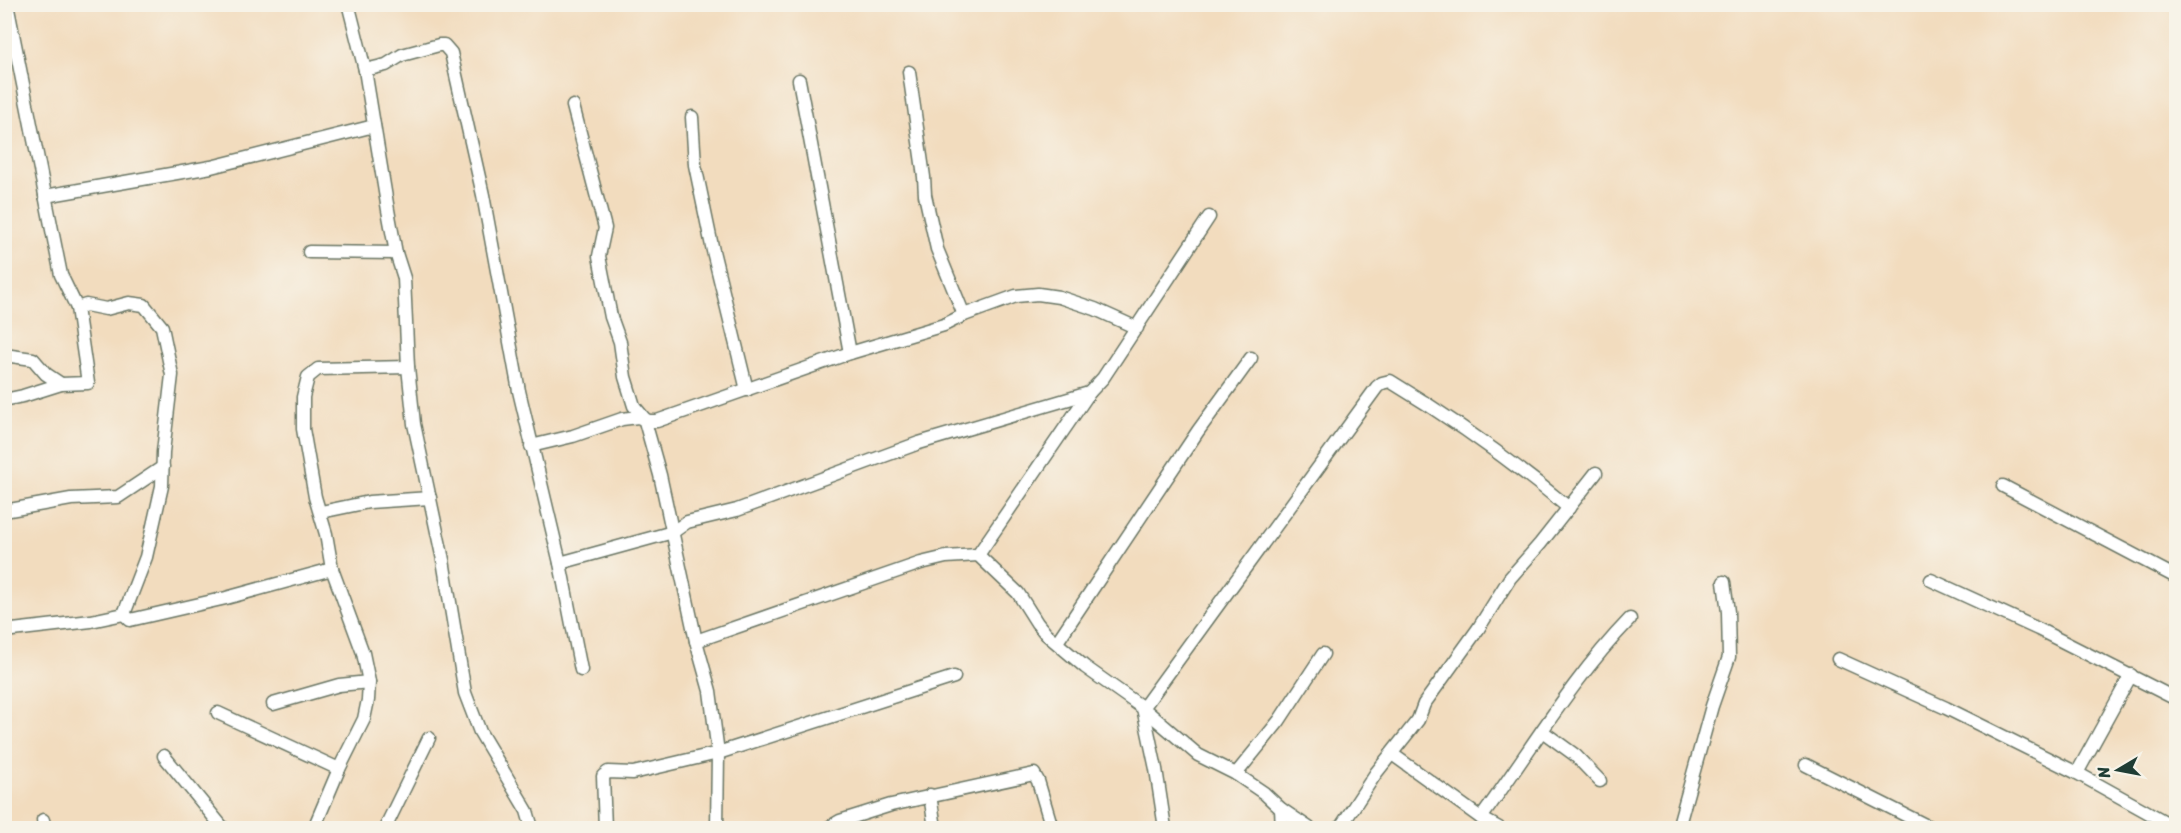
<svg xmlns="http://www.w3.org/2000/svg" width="2181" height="833" font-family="Sriracha,sans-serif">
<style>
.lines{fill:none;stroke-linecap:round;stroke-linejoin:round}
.minor-casing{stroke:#697564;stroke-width:15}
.minor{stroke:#fff;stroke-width:12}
</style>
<rect width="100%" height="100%" fill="#f7f3e8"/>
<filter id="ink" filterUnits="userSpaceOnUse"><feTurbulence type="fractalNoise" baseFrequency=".0167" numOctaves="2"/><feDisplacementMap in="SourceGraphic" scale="12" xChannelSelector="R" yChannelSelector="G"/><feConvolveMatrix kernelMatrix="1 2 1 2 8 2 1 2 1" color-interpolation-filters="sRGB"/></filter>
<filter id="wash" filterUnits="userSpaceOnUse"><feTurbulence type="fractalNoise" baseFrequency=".008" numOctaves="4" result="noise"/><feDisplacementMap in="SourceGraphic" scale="24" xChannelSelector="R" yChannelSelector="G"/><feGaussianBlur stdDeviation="1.35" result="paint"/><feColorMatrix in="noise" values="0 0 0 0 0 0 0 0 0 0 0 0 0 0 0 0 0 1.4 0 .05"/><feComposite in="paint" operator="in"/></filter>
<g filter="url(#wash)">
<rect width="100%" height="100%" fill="#f2dcbe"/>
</g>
<g filter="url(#ink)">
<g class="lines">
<!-- minor casing -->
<g class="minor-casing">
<g id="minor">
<polyline points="349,7 365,70 388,210 396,253 404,278 408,367 414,424 443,560 465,693 480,732 527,811 532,828"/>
<polyline points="365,70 386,65 402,55 439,45 444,45 451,53 483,195 519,391 560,563 581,670"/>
<polyline points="909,72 924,177 925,195 937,249 964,315"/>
<polyline points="799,80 850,353"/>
<polyline points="573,106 605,228 599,256 611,317 620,342 625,377 634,406 644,418 660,475 696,641 710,691 718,753 717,828"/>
<polyline points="692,117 695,165 713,251 747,390"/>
<polyline points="45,196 211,167 374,126"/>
<polyline points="309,252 396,253"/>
<polyline points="77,308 86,305 106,309 129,303 144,305 162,327 172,375 163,452 162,486 146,557 124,614 130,620 226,598 332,569"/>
<polyline points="4,355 33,359 46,374 61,384"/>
<polyline points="4,400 23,396 61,384 88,383 77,308 61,275 7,4"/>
<polyline points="531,446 573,436 622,419 638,417 649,421 657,421 850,353 944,325 964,315 1016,296 1038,294 1059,297 1095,309 1137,328"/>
<polyline points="2003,486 2176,577"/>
<polyline points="4,511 71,499 118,497 163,467"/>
<polyline points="321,512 369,502 430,498"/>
<polyline points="978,555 1089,393 1103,378 1209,217"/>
<polyline points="560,563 673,532 687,522 737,510 919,443 1089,393"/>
<polyline points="1931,580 2038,629 2176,699"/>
<polyline points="4,631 91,621 124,614"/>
<polyline points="696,641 921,563 946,557 978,555 1018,593 1037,623 1046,634 1085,667 1143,708 1198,755 1236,774 1264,793 1281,809 1309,828"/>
<polyline points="1057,642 1198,431 1251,358"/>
<polyline points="1838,659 1946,708 2077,773 2176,828"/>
<polyline points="273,704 339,685 369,682"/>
<polyline points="218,713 339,769"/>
<polyline points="1542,731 1575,755 1600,781"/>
<polyline points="1392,754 1481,818 1499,828"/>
<polyline points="164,756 223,828"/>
<polyline points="1806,765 1931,828"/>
<polyline points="2077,773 2131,675"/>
<polyline points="1236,774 1279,721 1323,654"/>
<polyline points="930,795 935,828"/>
<polyline points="1281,809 1282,828"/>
<path d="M1481 818C1530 751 1572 679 1630 619"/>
<polyline points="43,820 45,828"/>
<polyline points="314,828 339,769 364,719 368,700 369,682 363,653 332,569 326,534 315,497 303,429 303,397 308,377 318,369 408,367"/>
<polyline points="388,828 388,822 429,738"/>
<polyline points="605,828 603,776 608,772 633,773 718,753 954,677"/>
<polyline points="828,828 840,821 891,805 1034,774 1038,781 1052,828"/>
<path d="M1165 828 1156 769 1143 708 1377 387 1382 383 1390 381C1453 419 1512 461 1569 508"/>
<polyline points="1340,828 1376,773 1418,720 1424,704 1478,629 1510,578 1540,544 1596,473"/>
<polyline points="1678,828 1712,706 1729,657 1728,612 1724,582"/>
</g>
</g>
<!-- minor -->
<use href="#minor" class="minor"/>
</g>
</g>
<!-- margin -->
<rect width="2181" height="833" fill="none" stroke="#f7f3e8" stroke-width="24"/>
<!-- north arrow -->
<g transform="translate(2118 770) rotate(260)" stroke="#f7f3e8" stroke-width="4.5" paint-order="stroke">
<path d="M0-4.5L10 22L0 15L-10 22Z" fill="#1f3d34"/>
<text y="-9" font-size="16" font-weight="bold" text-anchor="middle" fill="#1f3d34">N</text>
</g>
</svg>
